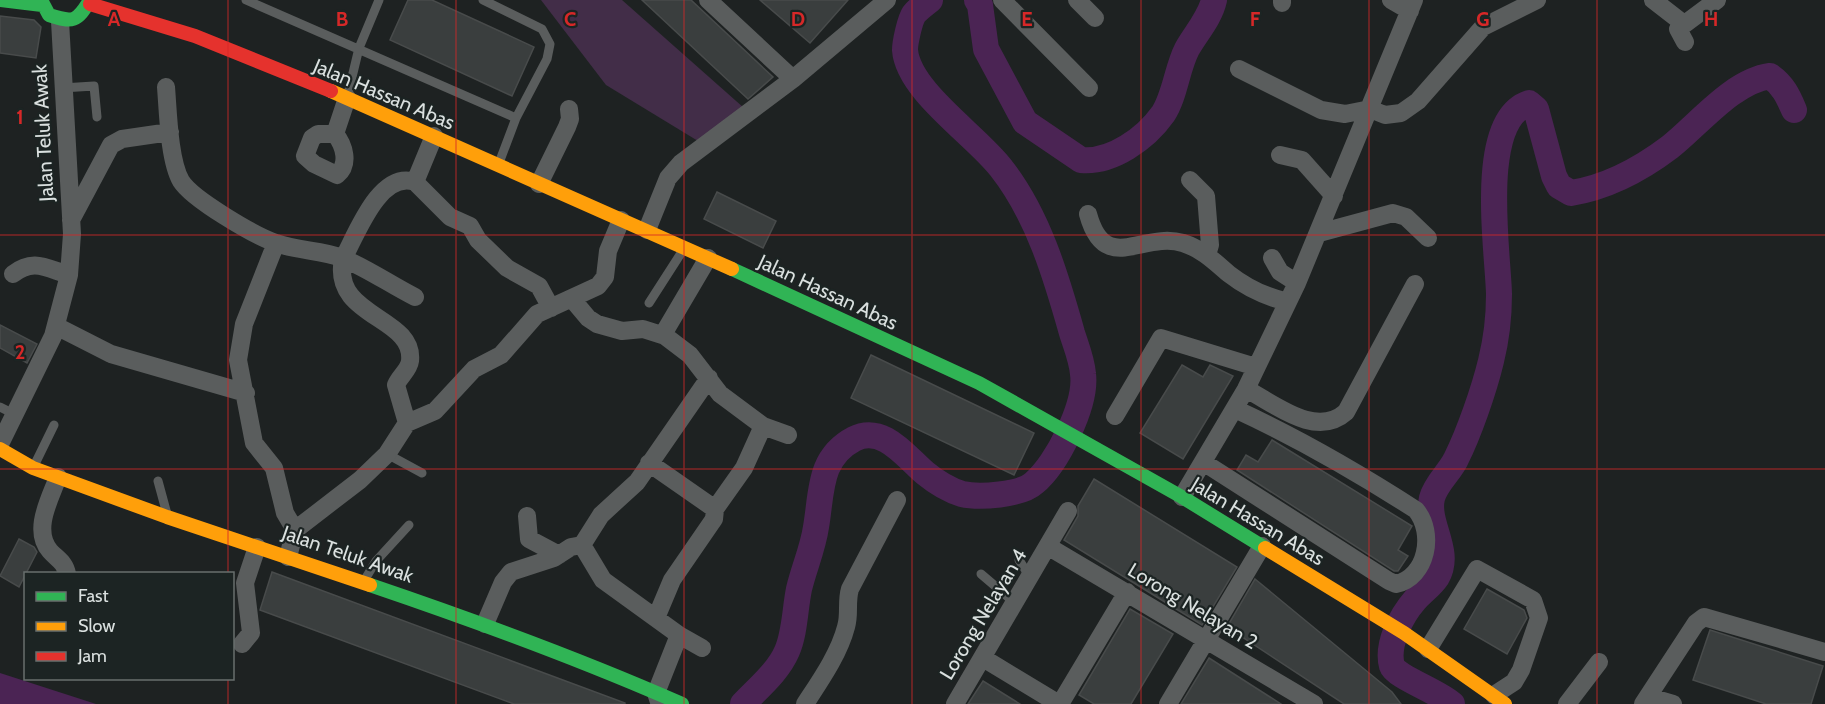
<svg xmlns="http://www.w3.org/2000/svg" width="1825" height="704" font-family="Cabin,sans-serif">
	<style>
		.green { fill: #422d48 }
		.water { fill: #4b2454 }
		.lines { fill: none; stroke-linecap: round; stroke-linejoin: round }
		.river { stroke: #4b2454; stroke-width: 26 }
		.building { fill: #3a3e3e; stroke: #484b4b; stroke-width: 1.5 }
		.lane { stroke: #5a5d5d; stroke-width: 9 }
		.street { stroke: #5a5d5d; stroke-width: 18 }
		.fast { stroke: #30b455; stroke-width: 14 }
		.slow { stroke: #ff9f0a; stroke-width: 14 }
		.jam { stroke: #e5322d; stroke-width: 14 }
		.grid { fill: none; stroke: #d62828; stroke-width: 1.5; stroke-opacity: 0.55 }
		.labels { text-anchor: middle; stroke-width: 4.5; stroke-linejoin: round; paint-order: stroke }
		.street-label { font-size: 20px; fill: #dae0df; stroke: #1c2423 }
		.grid-label { font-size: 20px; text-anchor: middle; font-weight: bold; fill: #d62828; stroke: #1c2423; stroke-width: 4.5; stroke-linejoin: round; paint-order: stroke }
	</style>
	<rect width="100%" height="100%" fill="#1e2222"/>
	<path class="green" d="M541,0H622L744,108L698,141L606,85Z"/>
	<path class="water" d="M0,673L96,704H0Z"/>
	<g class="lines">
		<path class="river" d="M977,0L980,5L986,49L1025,122L1081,160C1112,163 1146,138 1163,114C1175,96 1177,68 1187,49C1196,33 1210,18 1214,0
			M743,704C758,688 778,672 787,651C795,633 795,608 799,589C804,568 813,548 816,527C822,493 818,458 854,439C883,424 906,457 925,473C936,482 949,490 962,494C979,498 1021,495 1034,483C1057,464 1087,404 1083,374C1082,360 1076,346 1072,333C1056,276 1038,215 1001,168C977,136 908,91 905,50C905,42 910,20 914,14C918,9 925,4 930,0
			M1452,704C1441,693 1395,676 1392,666C1386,645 1401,616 1415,600C1422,592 1431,586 1437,577C1452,551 1426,524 1432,498C1436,483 1450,472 1456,459C1469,433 1484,390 1491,361C1496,341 1499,314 1499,294C1498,251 1477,120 1529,103L1536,109L1554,176L1559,186L1571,193C1608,187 1641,169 1670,147C1699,124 1733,81 1770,76C1783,85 1788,96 1794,110"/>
	</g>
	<path class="building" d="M408,0H432L534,47L512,96L390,40Z
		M642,0H691L773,77L748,99Z
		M760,0H848L810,43Z
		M0,16L34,20L41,27L36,58L0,53Z
		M717,192L776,221L763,248L704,219Z
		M0,325L37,344L27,363L0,348Z
		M871,355L1034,433L1014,475L851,398Z
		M1182,365L1203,377L1210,365L1233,376L1183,459L1140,433Z
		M1272,440L1412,526L1398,550L1408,556L1398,571H1394L1237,470L1246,455L1258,462Z
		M1094,479L1237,567L1202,625L1064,540L1078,516V506Z
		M19,539L34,547L37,552L19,587L0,576Z
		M272,572L625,703V704H514L260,610Z
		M1255,579L1392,692L1401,704H1344L1227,627Z
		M1487,589L1524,610L1527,618L1507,654L1464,629Z
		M1130,609L1173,634L1131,704H1094L1079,695Z
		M1710,630L1823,666L1811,704H1766L1693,680Z
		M1209,658L1281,704H1181Z
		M983,681L1020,704H968Z"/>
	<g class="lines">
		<path class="lane" d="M246,0L516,118
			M483,0L542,29L550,44L547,59L516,118L499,163
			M62,88L94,86L97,117
			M347,98L359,48L379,0
			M649,303L685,247
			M0,407L16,415
			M387,454L422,473
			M34,466L54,425
			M158,481L167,514
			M1019,560L1030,577
			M981,574L1015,603
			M364,581L376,561L409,525"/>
		<path class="street" d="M708,0L793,79
			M1002,0L1089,88
			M1077,0L1095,18
			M1282,0V3
			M1391,0L1410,11
			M1653,0L1684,24
			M1685,42L1678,29L1717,0
			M1239,69L1321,110L1345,114L1370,109L1385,115L1401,113L1418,101L1483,27L1537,0
			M166,87C168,111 169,160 181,181C192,199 255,236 276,243C297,251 321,250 342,258C367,268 391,285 415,297
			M318,134H335C344,145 350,164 337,175L314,164L305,156L312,138Z
			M335,134L347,98
			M1280,155L1302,160L1334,196
			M1190,180L1206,196L1210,245L1207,255
			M415,182L450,217L470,226L478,240L507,268L539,286L551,308
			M539,184L567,127L570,119L569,109
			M1088,214C1105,276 1142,231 1183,243C1202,249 1215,262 1229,274C1247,288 1266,297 1288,302
			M71,220L111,145L122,139L170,132
			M647,230L668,178L681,163L793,79L887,0
			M1319,233L1393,213L1406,217L1428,238
			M276,243L244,324L238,360L254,443L274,468L285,513L295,530
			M1272,258L1280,272L1297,283
			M13,274C33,258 46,268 69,275
			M572,299L588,318L597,324L622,331L643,329L665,336L690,355L720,394L763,426L788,435
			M56,326L111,354L246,393
			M665,336V331L708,258
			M1246,389C1275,404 1316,439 1346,412L1415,284
			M1115,416L1161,338L1256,367
			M407,423L396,385C399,377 409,370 410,361C415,316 331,318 343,259C357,233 380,170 415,182L434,136
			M0,444L53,336L69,275L72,234L60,21
			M1203,462L1389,581L1396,584C1427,577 1435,533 1416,510C1357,472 1298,438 1235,409
			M649,463L715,509
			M58,477C50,499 32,530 50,551C57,559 65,562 67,574
			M1182,497L1246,389L1297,283L1414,0
			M527,516L529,539L559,555
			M582,545L603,580L679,635L702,648
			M1049,547L1314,704
			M288,557L295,530L360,480L387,454L407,423L435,411L474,369L501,355L537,314L598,286L605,277L608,251L621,220
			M656,618L672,580L714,519L715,509L744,468L763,426
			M485,624L503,582L511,572L554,558L571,547L582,545L601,515L637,482L709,378
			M242,644L251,633L245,583L257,547
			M1428,649L1477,569L1533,600L1539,618L1521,670L1514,682L1494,695
			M983,658L1059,704
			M1649,697L1673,704
			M659,702L656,693L679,635
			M805,704C820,681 839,654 846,627C850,614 846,602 850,589L897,500
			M955,704L1068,511
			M1060,704L1127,592
			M1168,704L1262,546
			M1567,704L1599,662
			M1643,704L1696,623L1704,617L1825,652"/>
		<path class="fast" d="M0,0L42,5
			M41,0L49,15C73,23 77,22 90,0
			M732,269L979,383L1182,497L1265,548
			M370,585C476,621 580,659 682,704"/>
		<path class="slow" d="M331,91L732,269
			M0,449L33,468L167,517L370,585
			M1265,548L1404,633L1505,704"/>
		<path class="jam" d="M90,4L195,36L331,91"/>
	</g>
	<path class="grid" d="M228,0V574M456,0V704M684,0V704M912,0V704M1141,0V704M1369,0V704M1597,0V704M0,235H1825M0,469H1825M228,678V704"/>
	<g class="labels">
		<g class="street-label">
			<text transform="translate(384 94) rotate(23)" y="7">Jalan Hassan Abas</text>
			<text transform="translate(43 133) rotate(-93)" y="7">Jalan Teluk Awak</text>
			<text transform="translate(828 292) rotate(25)" y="7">Jalan Hassan Abas</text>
			<text transform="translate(1258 521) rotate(31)" y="7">Jalan Hassan Abas</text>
			<text transform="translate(348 554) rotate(19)" y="7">Jalan Teluk Awak</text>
			<text transform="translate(1193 606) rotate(31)" y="7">Lorong Nelayan 2</text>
			<text transform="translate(983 614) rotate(-59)" y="7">Lorong Nelayan 4</text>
		</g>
	</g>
	<g class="grid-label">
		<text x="114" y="26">A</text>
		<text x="342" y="26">B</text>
		<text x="570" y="26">C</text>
		<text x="798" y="26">D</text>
		<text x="1027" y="26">E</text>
		<text x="1255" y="26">F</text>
		<text x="1483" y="26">G</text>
		<text x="1711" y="26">H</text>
		<text x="20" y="124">1</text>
		<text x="20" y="359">2</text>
	</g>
	<rect x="24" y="572" width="210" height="108" fill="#1c2423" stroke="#686f6e" stroke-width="1.5"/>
	<rect x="36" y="592" width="30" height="9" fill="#30b455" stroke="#686f6e" stroke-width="1.5"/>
	<text x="78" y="602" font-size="18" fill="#dae0df">Fast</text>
	<rect x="36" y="622" width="30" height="9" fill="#ff9f0a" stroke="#686f6e" stroke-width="1.5"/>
	<text x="78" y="632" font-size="18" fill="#dae0df">Slow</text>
	<rect x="36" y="652" width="30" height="9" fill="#e5322d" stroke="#686f6e" stroke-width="1.5"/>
	<text x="78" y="662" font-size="18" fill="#dae0df">Jam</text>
</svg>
